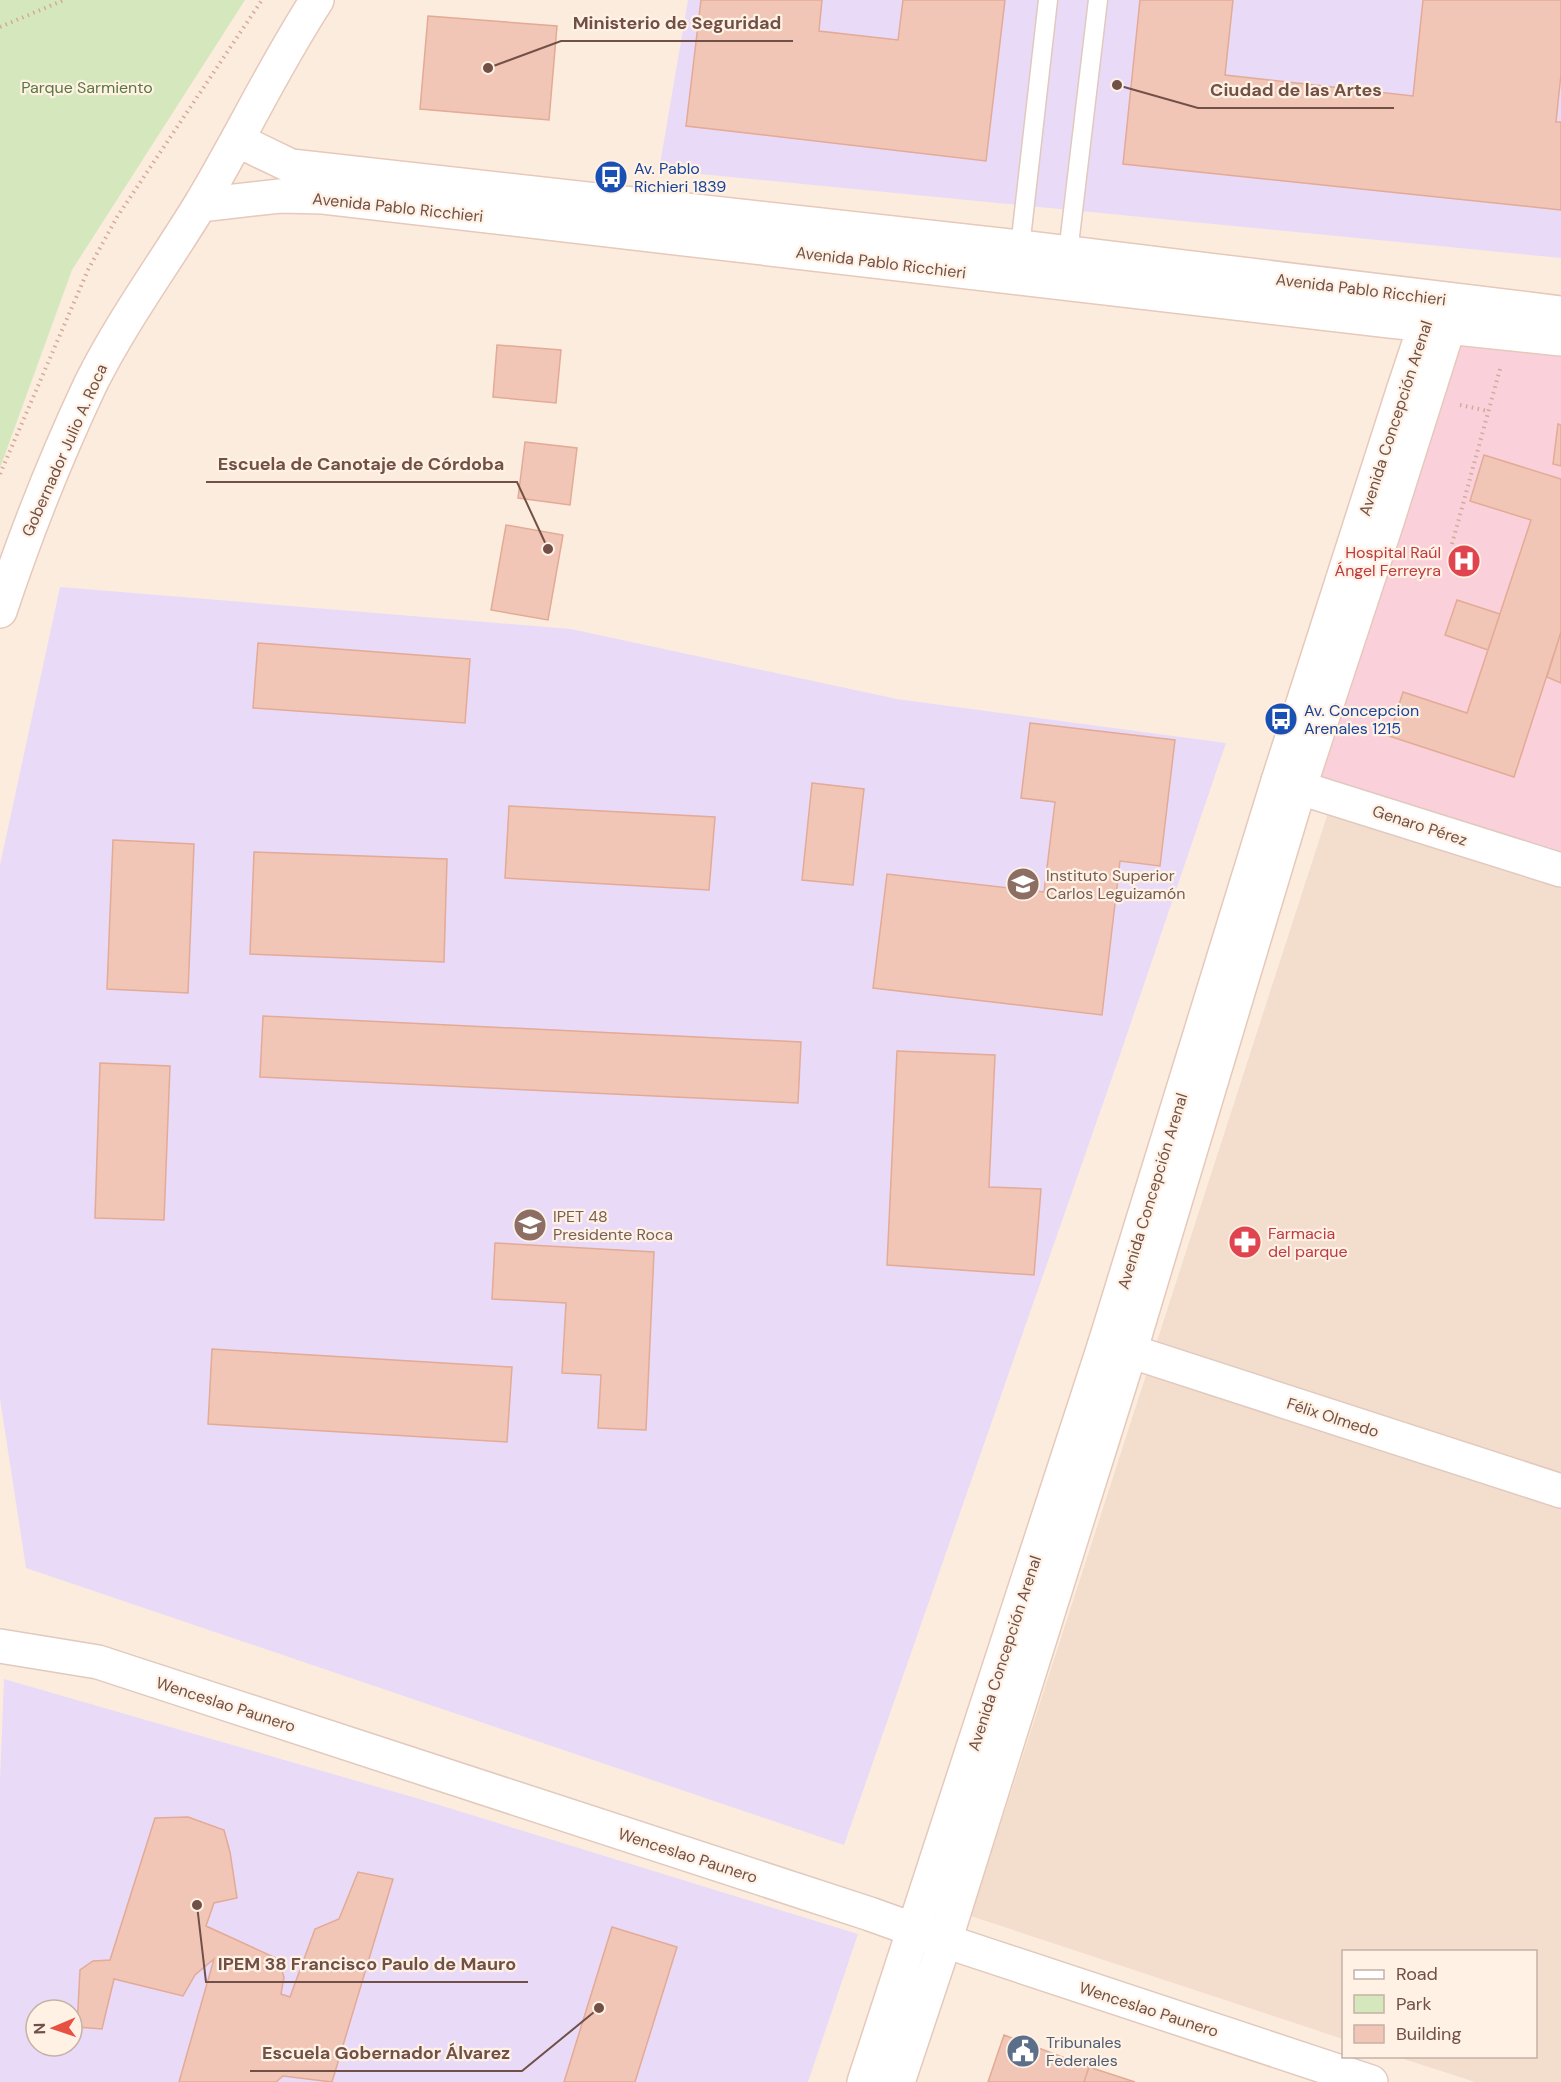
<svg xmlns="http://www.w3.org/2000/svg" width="1561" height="2082" font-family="'DM Sans',sans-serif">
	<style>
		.residential { fill: #f3ddcd }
		.education { fill: #e9dbf8; fill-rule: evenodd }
		.medical { fill: #fad1db }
		.green { fill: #d5e8bd }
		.building { fill: #f1c6b6; stroke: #e3aa96; stroke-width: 1.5 }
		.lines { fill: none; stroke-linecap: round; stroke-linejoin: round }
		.lane-casing { stroke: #e1c9be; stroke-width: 21 }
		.street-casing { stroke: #e1c9be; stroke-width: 36 }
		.secondary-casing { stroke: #e6c9bb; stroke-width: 36 }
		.path { stroke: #d5a99a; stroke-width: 4; stroke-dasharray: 1.5 4.5; stroke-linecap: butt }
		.lane { stroke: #fff; stroke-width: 18 }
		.street { stroke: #fff; stroke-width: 33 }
		.secondary { stroke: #fff; stroke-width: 33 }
		.labels { text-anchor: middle; stroke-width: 4.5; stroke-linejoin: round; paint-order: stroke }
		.park-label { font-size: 16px; fill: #57783f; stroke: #fff1e4 }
		.transit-label { font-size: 16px; fill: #164399; stroke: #fff1e4; text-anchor: start }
		.street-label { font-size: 16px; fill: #715047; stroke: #fff1e4 }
		.health-label { font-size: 16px; fill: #be3a42; stroke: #fff1e4; text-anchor: end }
		.education-label { font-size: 16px; fill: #785e54; stroke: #fff1e4; text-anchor: start }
		.service-label { font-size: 16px; fill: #4e5e75; stroke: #fff1e4; text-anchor: start }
		.leader { fill: none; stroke: #715047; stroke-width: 2 }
		.callout-dot { fill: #715047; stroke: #fff1e4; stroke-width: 2 }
		.callout-label { font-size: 18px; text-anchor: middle; font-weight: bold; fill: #715047; stroke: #fff1e4; stroke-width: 4.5; stroke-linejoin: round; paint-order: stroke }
	</style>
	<rect width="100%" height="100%" fill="#fcecde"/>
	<path class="residential" d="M1470,374L1561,386V2082H1475L1398,2057L1536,2056V1952H1344L1343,2039L971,1916Z"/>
	<path class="education" d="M688,0H1561V258L659,170Z
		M60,587L571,629L897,699L1226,743L1121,1052L844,1845L26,1568L0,1399V865Z
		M4,1679L423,1800L858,1934L808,2082H0V1780ZM36,2010H72V2046H36Z"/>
	<path class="medical" d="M1443,338L1561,351V856L1296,770Z"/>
	<path class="green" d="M0,0H245L72,270L0,468Z"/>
	<path class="building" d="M701,0H822L819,31L898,40L903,0H1005L986,161L686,126Z
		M1140,0H1233L1225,75L1413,96L1423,0H1561V74L1556,122H1561V210L1123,164Z
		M428,16L557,26L549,120L420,109Z
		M497,345L561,350L556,403L493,397Z
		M1558,424L1561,425V466L1553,464Z
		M525,442L577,448L570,505L518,498Z
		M1484,455L1561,479V632L1514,777L1389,736L1403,692L1467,713L1531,520L1470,501Z
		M506,525L563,535L548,620L491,610Z
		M1457,600L1500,614L1488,650L1445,635Z
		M1561,632V683L1547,677Z
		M258,643L470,659L465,723L253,708Z
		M1030,723L1175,740L1160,866L1120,861L1102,1015L873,988L887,874L1044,892L1055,802L1021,798Z
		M812,783L864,789L853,885L802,880Z
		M509,806L715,817L709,890L505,878Z
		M113,840L194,844L188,993L107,989Z
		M254,852L447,859L444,962L250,954Z
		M263,1016L801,1042L798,1103L260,1077Z
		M897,1051L995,1055L989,1187L1041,1189L1034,1275L887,1265Z
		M100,1063L170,1066L164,1220L95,1218Z
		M495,1243L654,1252L646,1430L598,1428L601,1375L562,1373L566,1303L492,1299Z
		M212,1349L512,1367L507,1442L208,1424Z
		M188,1817L224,1830L230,1852L237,1898L214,1903L206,1926L278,1959L284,1977L281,1994L290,1997L315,1929L339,1919L358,1872L393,1879L332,2082L283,2076L276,2082H179L214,1959L195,1975L183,1996L114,1979L102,2029L77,2027L80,1970L93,1961L110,1960L155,1818Z
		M612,1927L677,1947L635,2082H564Z
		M1004,2035L1089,2067L1135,2082H988Z
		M1089,2067L1135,2082H1084Z"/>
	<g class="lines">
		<defs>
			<path id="lane" d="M1020,247L1048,0
				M1068,253L1098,0"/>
			<path id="street" d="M1278,781L1561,870
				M1105,1343L1561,1491
				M0,1646L98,1662L870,1914L945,1941L1371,2082"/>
			<path id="secondary" d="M237,140L291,166L1020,247L1561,313
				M200,205L280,196L323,197L1390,321L1561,339
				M0,611C26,533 56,457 91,383C122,321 164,264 200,205C241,137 274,66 317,0
				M864,2082L1105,1343L1278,781L1402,394L1425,325L1437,299
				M898,2082L945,1941L1130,1352L1300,786L1387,522L1449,326L1460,301"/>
		</defs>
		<use href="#lane" class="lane-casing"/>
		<use href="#street" class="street-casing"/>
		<use href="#secondary" class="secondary-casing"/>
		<path class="path" d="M0,27L64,0
			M1460,405L1488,411
			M0,474L88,270L117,217L262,0
			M1452,544L1500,369"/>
		<use href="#lane" class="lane"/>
		<use href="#street" class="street"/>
		<use href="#secondary" class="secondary"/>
	</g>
	<defs>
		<symbol id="bus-disc" viewBox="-11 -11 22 22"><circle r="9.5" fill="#1a4fb4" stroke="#fff1e4"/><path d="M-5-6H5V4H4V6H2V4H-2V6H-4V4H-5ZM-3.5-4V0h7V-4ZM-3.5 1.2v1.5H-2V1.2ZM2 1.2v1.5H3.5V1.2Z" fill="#fff"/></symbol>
		<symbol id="hospital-disc" viewBox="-11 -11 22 22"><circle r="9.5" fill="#e0444e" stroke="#fff1e4"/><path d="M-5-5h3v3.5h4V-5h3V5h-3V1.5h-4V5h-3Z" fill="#fff"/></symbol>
		<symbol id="school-disc" viewBox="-11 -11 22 22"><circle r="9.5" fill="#8d6e63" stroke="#fff1e4"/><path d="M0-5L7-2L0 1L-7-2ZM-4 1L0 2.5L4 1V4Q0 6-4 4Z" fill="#fff"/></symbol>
		<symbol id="pharmacy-disc" viewBox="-11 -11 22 22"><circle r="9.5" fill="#e0444e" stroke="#fff1e4"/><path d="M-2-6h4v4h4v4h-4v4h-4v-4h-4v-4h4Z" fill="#fff"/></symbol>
		<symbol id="civic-disc" viewBox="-11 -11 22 22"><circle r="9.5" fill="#5c6f8a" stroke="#fff1e4"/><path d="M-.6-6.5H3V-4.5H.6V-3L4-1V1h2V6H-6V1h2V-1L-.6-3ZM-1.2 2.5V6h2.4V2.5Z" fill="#fff"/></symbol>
	</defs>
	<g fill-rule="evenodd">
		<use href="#bus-disc" x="592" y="158" width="38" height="38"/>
		<use href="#hospital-disc" x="1445" y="542" width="38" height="38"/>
		<use href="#bus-disc" x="1262" y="700" width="38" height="38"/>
		<use href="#school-disc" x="1004" y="865" width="38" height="38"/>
		<use href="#school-disc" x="511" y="1206" width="38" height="38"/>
		<use href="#pharmacy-disc" x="1226" y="1223" width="38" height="38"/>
		<use href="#civic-disc" x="1004" y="2032" width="38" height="38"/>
	</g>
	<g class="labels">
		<g class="park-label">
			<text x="87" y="93">Parque Sarmiento</text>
		</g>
		<g class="transit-label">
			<text x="634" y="174">Av. Pablo<tspan x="634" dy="18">Richieri 1839</tspan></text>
			<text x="1304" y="716">Av. Concepcion<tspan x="1304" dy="18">Arenales 1215</tspan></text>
		</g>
		<g class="street-label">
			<text transform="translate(398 207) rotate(6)" y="6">Avenida Pablo Ricchieri</text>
			<text transform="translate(881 262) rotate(7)" y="6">Avenida Pablo Ricchieri</text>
			<text transform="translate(1361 289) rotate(7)" y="6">Avenida Pablo Ricchieri</text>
			<text transform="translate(1395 418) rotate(-72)" y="6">Avenida Concepción Arenal</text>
			<text transform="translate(64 450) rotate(-66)" y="6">Gobernador Julio A. Roca</text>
			<text transform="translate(1420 825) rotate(18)" y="6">Genaro Pérez</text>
			<text transform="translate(1152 1191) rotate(-73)" y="6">Avenida Concepción Arenal</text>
			<text transform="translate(1333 1417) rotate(18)" y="6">Félix Olmedo</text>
			<text transform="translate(1004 1653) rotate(-72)" y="6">Avenida Concepción Arenal</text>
			<text transform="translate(226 1704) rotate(18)" y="6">Wenceslao Paunero</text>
			<text transform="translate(688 1855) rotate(18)" y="6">Wenceslao Paunero</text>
			<text transform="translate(1149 2009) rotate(18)" y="6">Wenceslao Paunero</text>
		</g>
		<g class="health-label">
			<text x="1441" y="558">Hospital Raúl<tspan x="1441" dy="18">Ángel Ferreyra</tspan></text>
			<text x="1268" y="1239" text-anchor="start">Farmacia<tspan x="1268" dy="18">del parque</tspan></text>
		</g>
		<g class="education-label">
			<text x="1046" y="881">Instituto Superior<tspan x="1046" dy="18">Carlos Leguizamón</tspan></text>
			<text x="553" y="1222">IPET 48<tspan x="553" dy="18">Presidente Roca</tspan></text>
		</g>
		<g class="service-label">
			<text x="1046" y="2048">Tribunales<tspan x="1046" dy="18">Federales</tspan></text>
		</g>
	</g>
	<path class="leader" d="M488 68L561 41H793M1117 85L1198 108H1394M548 549L517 482H206M197 1905L206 1982H528M599 2008L522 2071H250"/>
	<g class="callout-dot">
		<circle cx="488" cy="68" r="6"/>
		<circle cx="1117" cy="85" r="6"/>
		<circle cx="548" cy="549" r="6"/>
		<circle cx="197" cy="1905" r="6"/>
		<circle cx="599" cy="2008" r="6"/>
	</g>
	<g class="callout-label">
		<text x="677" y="29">Ministerio de Seguridad</text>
		<text x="1296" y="96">Ciudad de las Artes</text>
		<text x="361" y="470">Escuela de Canotaje de Córdoba</text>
		<text x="367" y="1970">IPEM 38 Francisco Paulo de Mauro</text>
		<text x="386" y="2059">Escuela Gobernador Álvarez</text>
	</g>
	<rect x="1342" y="1950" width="195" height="108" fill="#fff1e4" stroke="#c6b1a5" stroke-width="1.5"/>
	<rect x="1354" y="1970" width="30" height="9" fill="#ffffff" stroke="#c6b1a5" stroke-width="1.5"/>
	<text x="1396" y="1980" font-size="18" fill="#715047">Road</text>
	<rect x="1354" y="1995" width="30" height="18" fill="#d5e8bd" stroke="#c6b1a5" stroke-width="1.5"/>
	<text x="1396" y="2010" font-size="18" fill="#715047">Park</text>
	<rect x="1354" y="2025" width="30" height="18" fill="#f1c6b6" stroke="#c6b1a5" stroke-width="1.5"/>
	<text x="1396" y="2040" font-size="18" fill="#715047">Building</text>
	<g transform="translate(54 2028) rotate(268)"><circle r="28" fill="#fff1e4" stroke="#c6b1a5" stroke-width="1.5"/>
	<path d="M0-4.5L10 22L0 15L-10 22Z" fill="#e65142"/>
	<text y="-9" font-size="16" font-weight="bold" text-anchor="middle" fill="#715047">N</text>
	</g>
</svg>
